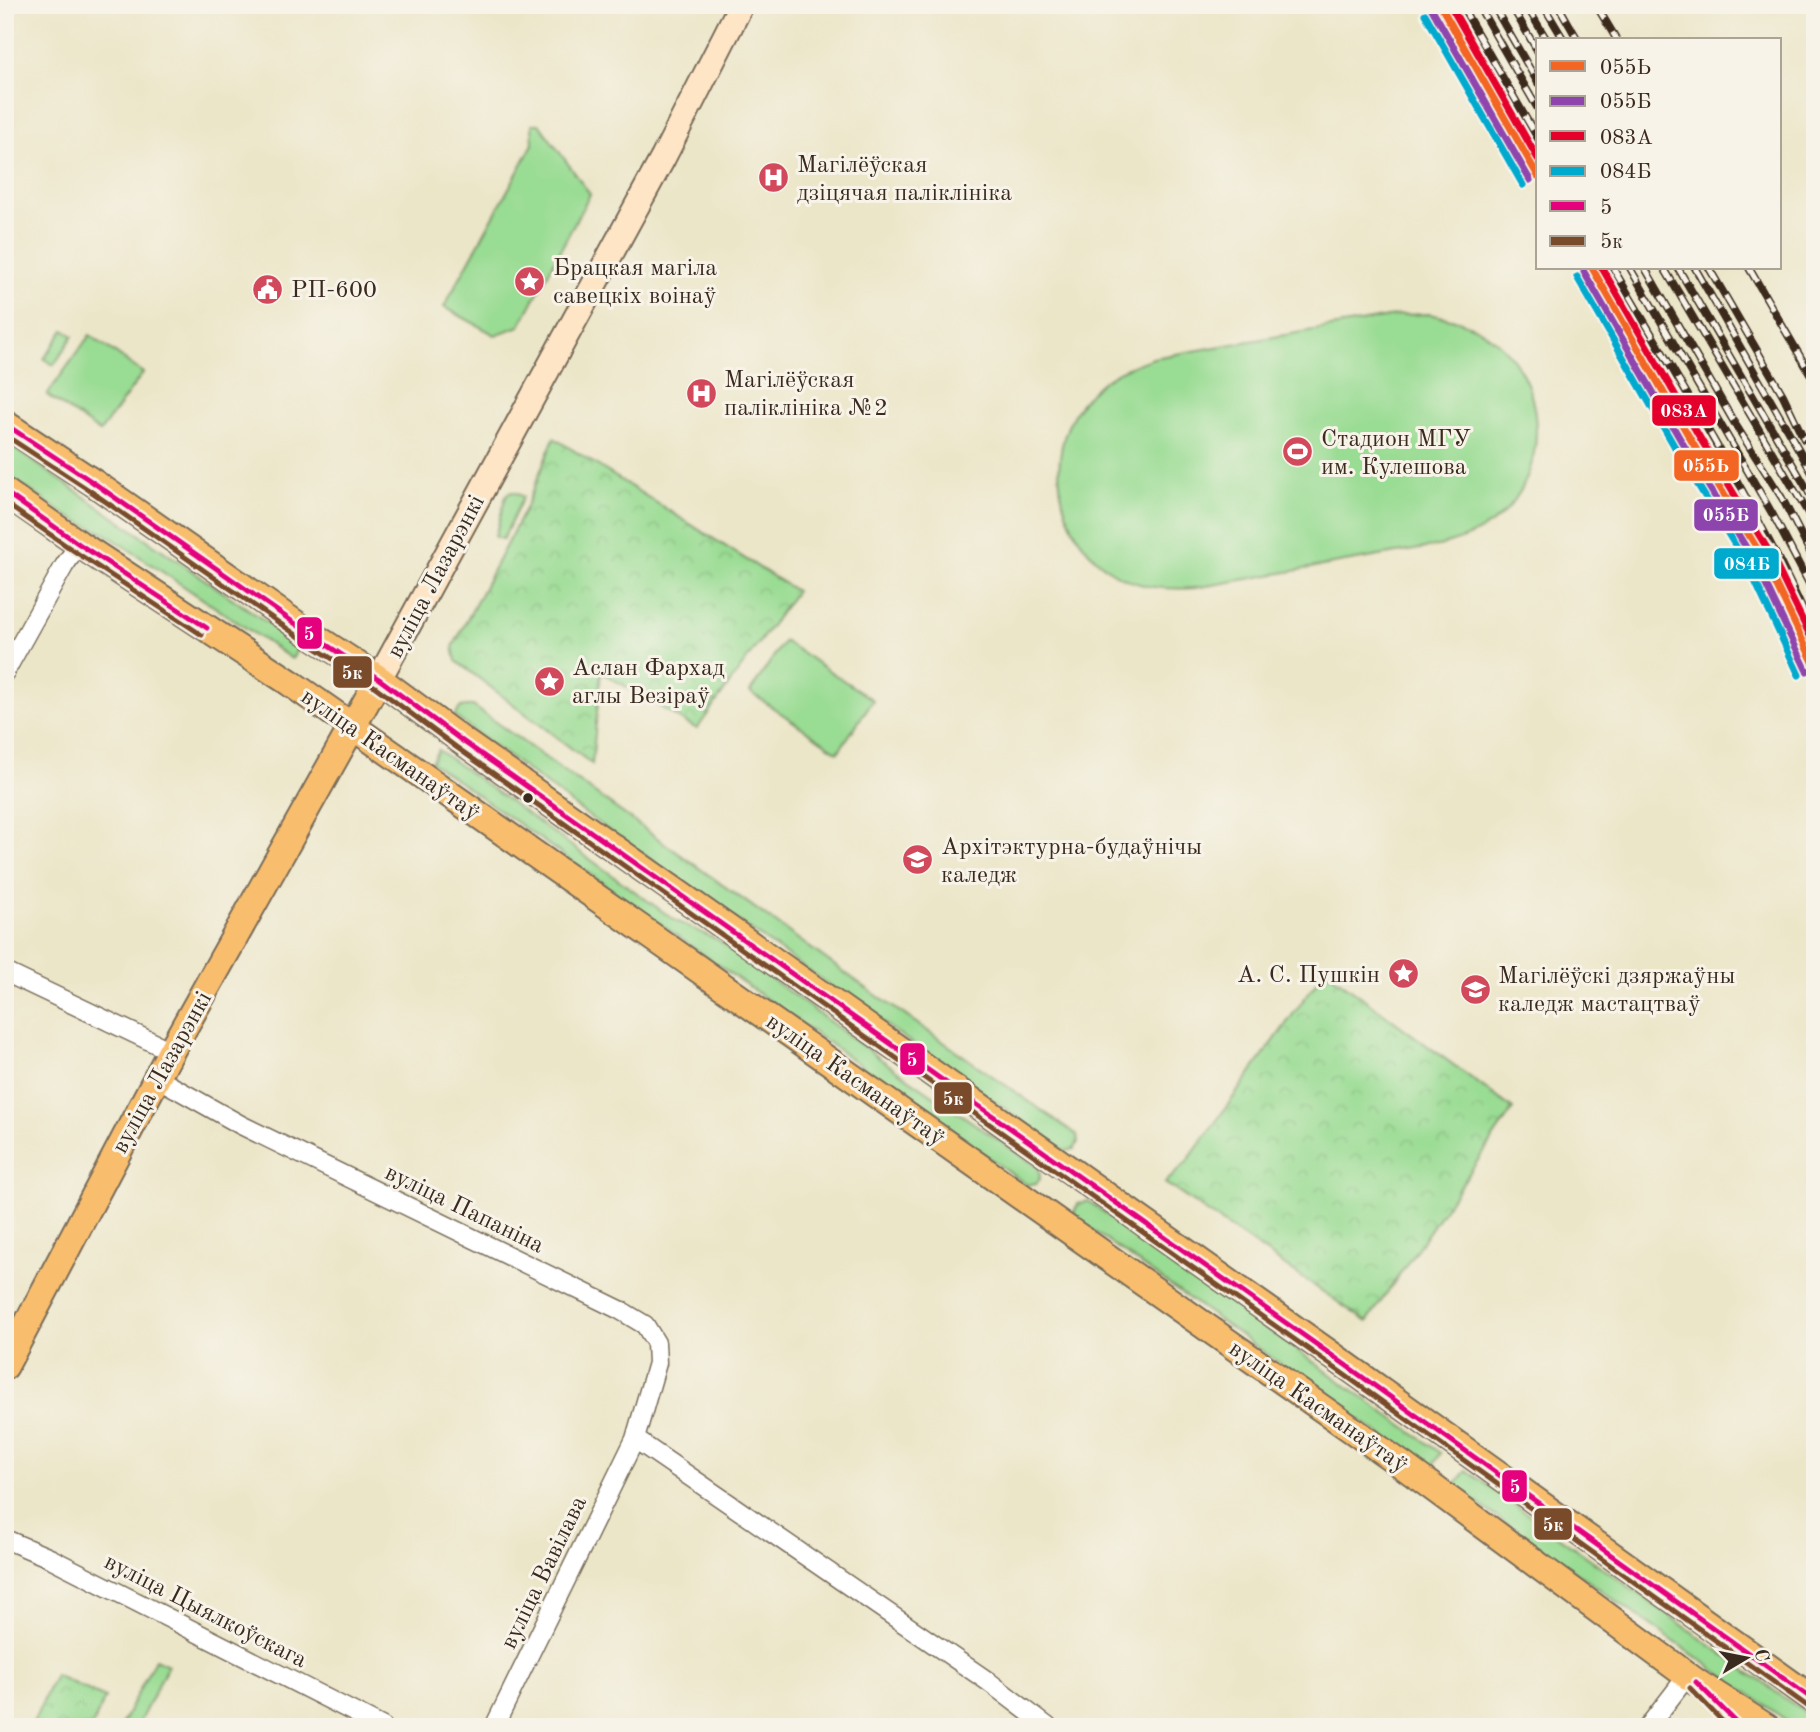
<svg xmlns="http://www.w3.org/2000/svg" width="1820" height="1732" font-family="'Old Standard TT',serif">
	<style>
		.grass { fill: #99dc93; stroke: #6a8358; stroke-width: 2 }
		.park { fill: url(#park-crowns); stroke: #6a8358; stroke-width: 2 }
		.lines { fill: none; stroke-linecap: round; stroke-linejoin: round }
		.minor-casing { stroke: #796c5a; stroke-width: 21 }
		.secondary-casing { stroke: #796c5a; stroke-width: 28 }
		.primary-casing { stroke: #796c5a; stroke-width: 30 }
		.minor { stroke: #fff; stroke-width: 18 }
		.secondary { stroke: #fde5c5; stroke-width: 24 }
		.primary { stroke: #f9be6d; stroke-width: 26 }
		.rail-casing { stroke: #3b2a1e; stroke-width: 8 }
		.rail { stroke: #f7f3e8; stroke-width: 5; stroke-dasharray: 16; stroke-linecap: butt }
		.bus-1-casing { stroke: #f7f3e8; stroke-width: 10 }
		.bus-2-casing { stroke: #f7f3e8; stroke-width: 10 }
		.bus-1 { stroke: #e5007d; stroke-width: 5 }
		.bus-2 { stroke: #7a4b2a; stroke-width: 5 }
		.rail-1-casing { stroke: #f7f3e8; stroke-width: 12 }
		.rail-2-casing { stroke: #f7f3e8; stroke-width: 12 }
		.rail-3-casing { stroke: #f7f3e8; stroke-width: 12 }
		.rail-4-casing { stroke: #f7f3e8; stroke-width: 12 }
		.rail-1 { stroke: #f26522; stroke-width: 7 }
		.rail-2 { stroke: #8e44ad; stroke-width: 7 }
		.rail-3 { stroke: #e4002b; stroke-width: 7 }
		.rail-4 { stroke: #00a9ce; stroke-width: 7 }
		.bus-dot { fill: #3b2a1e; stroke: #f7f3e8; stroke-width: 2.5 }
		.labels { text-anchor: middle; stroke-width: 6; stroke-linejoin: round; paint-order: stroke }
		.poi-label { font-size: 24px; fill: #3b2a1e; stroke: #f7f3e8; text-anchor: start }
		.street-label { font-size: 24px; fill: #3b2a1e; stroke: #f7f3e8 }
		.line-badge { stroke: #f7f3e8; stroke-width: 2.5 }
		.badge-label { font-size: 19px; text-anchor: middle; font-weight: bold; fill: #fff }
	</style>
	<defs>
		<pattern id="park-crowns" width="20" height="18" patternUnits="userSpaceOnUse" patternTransform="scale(1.75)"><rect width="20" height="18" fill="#99dc93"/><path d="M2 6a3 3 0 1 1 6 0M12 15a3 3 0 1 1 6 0" fill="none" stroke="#85bd7e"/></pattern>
	</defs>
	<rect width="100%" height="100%" fill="#f7f3e8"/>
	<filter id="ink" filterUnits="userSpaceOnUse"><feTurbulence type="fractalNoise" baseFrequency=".0143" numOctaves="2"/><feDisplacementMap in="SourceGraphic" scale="14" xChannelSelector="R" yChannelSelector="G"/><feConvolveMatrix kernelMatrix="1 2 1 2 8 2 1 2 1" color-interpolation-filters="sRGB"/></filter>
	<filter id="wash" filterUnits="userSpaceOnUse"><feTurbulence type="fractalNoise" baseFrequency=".00686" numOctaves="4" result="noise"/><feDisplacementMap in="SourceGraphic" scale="28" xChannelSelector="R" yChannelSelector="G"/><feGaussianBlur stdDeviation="1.57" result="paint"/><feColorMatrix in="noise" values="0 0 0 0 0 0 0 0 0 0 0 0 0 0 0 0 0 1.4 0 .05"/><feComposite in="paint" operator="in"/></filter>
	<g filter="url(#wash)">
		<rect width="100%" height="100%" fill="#ece6c9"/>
		<path class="grass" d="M532,124H539L590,194L520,326L495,335L444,307L533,144Z
			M1429,314C1449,318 1467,322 1485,333C1549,373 1553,473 1496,520C1480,533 1462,539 1443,545L1195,588C1164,590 1135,588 1108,569C1048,526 1041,431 1100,384C1116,371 1134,365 1153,358L1400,315Z
			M64,330L73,336L54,365L44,359Z
			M90,335L143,373L100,432L47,395Z
			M5,442L300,645L292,659L106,534L67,516L5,473Z
			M514,492L523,497L503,539L495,537L505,499L508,493Z
			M784,641L873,700L838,752L750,692Z
			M467,706H473L876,995L1077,1135L1078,1142L1074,1149L1065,1151L587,815L454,716L461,707Z
			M438,750L676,921L718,940L882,1060L1039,1168L1040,1179L1036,1183L1027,1185L871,1073L431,762Z
			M1088,1201L1441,1453L1430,1470L1078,1220L1074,1212L1078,1204Z
			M1466,1470L1815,1720V1727H1796L1454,1487Z
			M155,1659L168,1665L137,1727H123L121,1726Z"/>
		<path class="park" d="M554,438L796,591L697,729L601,672L592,764L456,661L453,647L526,507Z
			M1325,970L1513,1109L1367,1322L1165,1183L1186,1163Z
			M55,1675L105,1698L92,1727H31Z"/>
	</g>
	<g filter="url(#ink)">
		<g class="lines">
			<defs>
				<path id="minor" d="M5,672L64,566L79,544
					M5,972L171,1051
					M157,1078L241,1125L620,1310L645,1325L656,1343L657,1363L635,1439L494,1727
					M635,1439L989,1682L1048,1727
					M5,1539L52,1559L383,1727
					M1648,1727L1688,1675"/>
				<path id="secondary" d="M379,679L663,158L741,5"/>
				<path id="primary" d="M5,424L94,483L313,636L379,679L461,740L1347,1366L1815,1701
					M5,492L79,544L289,682L663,944L1405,1467L1696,1682L1766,1727
					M5,1366L171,1051L379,679"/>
			</defs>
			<use href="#minor" class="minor-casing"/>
			<use href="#secondary" class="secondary-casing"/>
			<use href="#primary" class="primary-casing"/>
			<use href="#minor" class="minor"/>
			<use href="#secondary" class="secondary"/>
			<use href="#primary" class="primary"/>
			<defs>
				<path id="rail" d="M1461,5L1538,139
					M1478,5L1538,109
					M1493,5L1538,83
					M1511,5L1538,52
					M1526,5L1547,40
					M1543,5L1564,40
					M1558,5L1578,40
					M1596,5L1617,40
					M1613,268C1683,389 1759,508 1815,637
					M1630,268L1773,515L1815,595
					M1645,268L1735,424L1782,498L1815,562
					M1664,268L1815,525
					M1678,268L1806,487L1815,505
					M1695,268L1815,478
					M1709,268L1783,395L1804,439
					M1749,268L1815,382"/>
			</defs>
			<use href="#rail" class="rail-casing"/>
			<use href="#rail" class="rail"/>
			<defs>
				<path id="bus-1" d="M5,424L94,483L313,636L379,679L461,740L1347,1366L1815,1701
					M5,492L79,544L207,628
					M1696,1682L1741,1727"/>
				<path id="bus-2" d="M5,435L89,490L308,643L374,686L456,747L1342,1373L1810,1708
					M5,503L74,551L202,635
					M1690,1688L1728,1727"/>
			</defs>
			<use href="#bus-1" class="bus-1-casing"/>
			<use href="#bus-2" class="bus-2-casing"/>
			<use href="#bus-1" class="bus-1"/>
			<use href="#bus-2" class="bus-2"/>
			<defs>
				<path id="rail-1" d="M1440,5L1538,176
					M1592,268L1695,447L1763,558L1815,666"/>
				<path id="rail-2" d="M1432,9L1530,180
					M1584,272L1687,451L1755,562L1807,671"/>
				<path id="rail-3" d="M1450,5L1538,159
					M1602,268L1703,443L1770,553L1815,646"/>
				<path id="rail-4" d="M1425,14L1523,185
					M1577,277L1680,456L1748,566L1799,675"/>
			</defs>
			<use href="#rail-1" class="rail-1-casing"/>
			<use href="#rail-2" class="rail-2-casing"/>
			<use href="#rail-3" class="rail-3-casing"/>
			<use href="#rail-4" class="rail-4-casing"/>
			<use href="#rail-1" class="rail-1"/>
			<use href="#rail-2" class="rail-2"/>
			<use href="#rail-3" class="rail-3"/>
			<use href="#rail-4" class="rail-4"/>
		</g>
	</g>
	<defs>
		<symbol id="hospital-disc" viewBox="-11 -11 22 22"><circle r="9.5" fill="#d1495b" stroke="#f7f3e8"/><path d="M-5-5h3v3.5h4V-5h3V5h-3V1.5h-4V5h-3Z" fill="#fff"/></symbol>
		<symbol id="sight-disc" viewBox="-11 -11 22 22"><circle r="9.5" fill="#d1495b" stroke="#f7f3e8"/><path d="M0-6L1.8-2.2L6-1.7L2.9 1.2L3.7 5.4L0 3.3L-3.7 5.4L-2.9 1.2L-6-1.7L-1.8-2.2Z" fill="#fff"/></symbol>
		<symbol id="civic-disc" viewBox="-11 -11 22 22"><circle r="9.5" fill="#d1495b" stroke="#f7f3e8"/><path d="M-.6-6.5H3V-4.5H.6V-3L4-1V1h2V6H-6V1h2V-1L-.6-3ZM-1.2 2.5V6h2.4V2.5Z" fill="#fff"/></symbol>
		<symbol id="stadium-disc" viewBox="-11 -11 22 22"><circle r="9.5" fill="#d1495b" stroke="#f7f3e8"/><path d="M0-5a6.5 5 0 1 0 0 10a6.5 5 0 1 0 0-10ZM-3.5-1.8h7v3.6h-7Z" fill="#fff"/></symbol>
		<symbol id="university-disc" viewBox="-11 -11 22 22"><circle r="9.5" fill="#d1495b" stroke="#f7f3e8"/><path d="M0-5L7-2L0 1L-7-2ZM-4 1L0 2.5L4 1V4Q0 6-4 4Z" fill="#fff"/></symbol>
	</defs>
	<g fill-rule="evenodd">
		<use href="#hospital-disc" x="756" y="160" width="35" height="35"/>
		<use href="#sight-disc" x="512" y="264" width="35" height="35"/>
		<use href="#civic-disc" x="250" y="272" width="35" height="35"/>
		<use href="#hospital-disc" x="684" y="376" width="35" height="35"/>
		<use href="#stadium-disc" x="1280" y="434" width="35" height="35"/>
		<use href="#sight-disc" x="532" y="664" width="35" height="35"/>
		<use href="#university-disc" x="900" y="842" width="35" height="35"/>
		<use href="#sight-disc" x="1386" y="956" width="35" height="35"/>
		<use href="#university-disc" x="1458" y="972" width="35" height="35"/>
	</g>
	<circle class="bus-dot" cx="528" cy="798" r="6"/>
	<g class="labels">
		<g class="poi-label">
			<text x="797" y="172">Магілёўская<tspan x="797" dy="28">дзіцячая паліклініка</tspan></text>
			<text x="553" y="275">Брацкая магіла<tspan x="553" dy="28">савецкіх воінаў</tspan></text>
			<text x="291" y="297">РП-600</text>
			<text x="724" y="387">Магілёўская<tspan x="724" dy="28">паліклініка №2</tspan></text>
			<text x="1321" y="446">Стадион МГУ<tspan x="1321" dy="28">им. Кулешова</tspan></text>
			<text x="572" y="675">Аслан Фархад<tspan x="572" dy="28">аглы Везіраў</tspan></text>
			<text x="941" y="854">Архітэктурна-будаўнічы<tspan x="941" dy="28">каледж</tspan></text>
			<text x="1380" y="982" text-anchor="end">А. С. Пушкін</text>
			<text x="1498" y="983">Магілёўскі дзяржаўны<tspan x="1498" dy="28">каледж мастацтваў</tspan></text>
		</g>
		<g class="street-label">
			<text transform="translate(435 576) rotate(-62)" y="8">вуліца Лазарэнкі</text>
			<text transform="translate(391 754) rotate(35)" y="8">вуліца Касманаўтаў</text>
			<text transform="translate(161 1072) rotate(-61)" y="8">вуліца Лазарэнкі</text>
			<text transform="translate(856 1079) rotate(35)" y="8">вуліца Касманаўтаў</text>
			<text transform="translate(465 1208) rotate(26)" y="8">вуліца Папаніна</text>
			<text transform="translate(1319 1406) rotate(35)" y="8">вуліца Касманаўтаў</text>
			<text transform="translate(543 1572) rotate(-64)" y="8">вуліца Вавілава</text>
			<text transform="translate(206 1610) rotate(27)" y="8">вуліца Цыялкоўскага</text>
		</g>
	</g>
	<g class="line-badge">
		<rect x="1651" y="394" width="66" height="33" rx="7" fill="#e4002b"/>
		<rect x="1673" y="449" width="67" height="33" rx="7" fill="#f26522"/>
		<rect x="1693" y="498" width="66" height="34" rx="7" fill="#8e44ad"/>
		<rect x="1713" y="547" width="67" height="33" rx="7" fill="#00a9ce"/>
		<rect x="296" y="616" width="27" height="34" rx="7" fill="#e5007d"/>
		<rect x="332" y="655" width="41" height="34" rx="7" fill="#7a4b2a"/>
		<rect x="899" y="1042" width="27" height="34" rx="7" fill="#e5007d"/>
		<rect x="933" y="1081" width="40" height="34" rx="7" fill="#7a4b2a"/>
		<rect x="1501" y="1469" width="27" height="34" rx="7" fill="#e5007d"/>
		<rect x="1533" y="1507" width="40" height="34" rx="7" fill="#7a4b2a"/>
	</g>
	<g class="badge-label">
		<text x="1684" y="417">083А</text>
		<text x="1706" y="472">055Ь</text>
		<text x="1726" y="521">055Б</text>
		<text x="1747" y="570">084Б</text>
		<text x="309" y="640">5</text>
		<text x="352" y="679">5к</text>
		<text x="912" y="1066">5</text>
		<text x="953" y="1105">5к</text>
		<text x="1515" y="1493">5</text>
		<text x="1553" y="1531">5к</text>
	</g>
	<rect width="1820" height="1732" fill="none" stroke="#f7f3e8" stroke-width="28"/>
	<rect x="1536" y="38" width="245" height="231" fill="#f7f3e8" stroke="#aca397" stroke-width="2"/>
	<rect x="1550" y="61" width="35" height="10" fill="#f26522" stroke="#aca397" stroke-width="2"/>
	<text x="1600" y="74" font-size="21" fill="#3b2a1e">055Ь</text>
	<rect x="1550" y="96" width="35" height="10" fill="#8e44ad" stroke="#aca397" stroke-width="2"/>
	<text x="1600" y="108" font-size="21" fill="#3b2a1e">055Б</text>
	<rect x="1550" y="131" width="35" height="10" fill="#e4002b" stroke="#aca397" stroke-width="2"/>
	<text x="1600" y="144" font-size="21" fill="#3b2a1e">083А</text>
	<rect x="1550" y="166" width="35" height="10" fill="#00a9ce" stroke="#aca397" stroke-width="2"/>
	<text x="1600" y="178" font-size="21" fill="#3b2a1e">084Б</text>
	<rect x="1550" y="201" width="35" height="10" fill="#e5007d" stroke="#aca397" stroke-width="2"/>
	<text x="1600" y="214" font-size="21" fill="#3b2a1e">5</text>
	<rect x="1550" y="236" width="35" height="10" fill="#7a4b2a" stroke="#aca397" stroke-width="2"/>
	<text x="1600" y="248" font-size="21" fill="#3b2a1e">5к</text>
	<g transform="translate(1746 1658) rotate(80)" stroke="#f7f3e8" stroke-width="5" paint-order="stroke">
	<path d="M0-5L12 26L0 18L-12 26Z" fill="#3b2a1e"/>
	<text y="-10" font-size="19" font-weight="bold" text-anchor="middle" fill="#3b2a1e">С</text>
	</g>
</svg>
